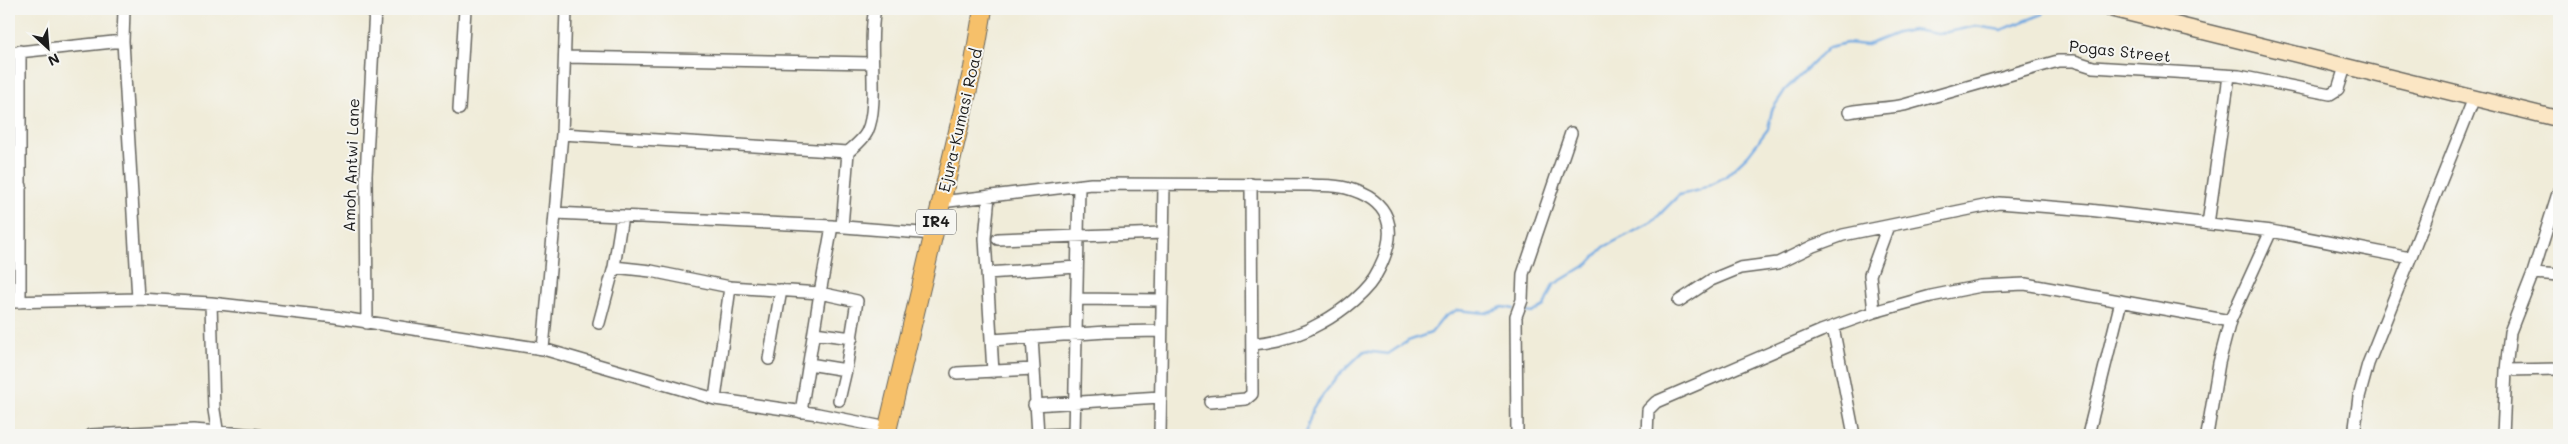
<svg xmlns="http://www.w3.org/2000/svg" width="2568" height="444" font-family="Mali,sans-serif">
	<style>
		.lines { fill: none; stroke-linecap: round; stroke-linejoin: round }
		.stream { stroke: #72a9e1; stroke-width: 2.5 }
		.street-casing { stroke: #66655e; stroke-width: 14 }
		.secondary-casing { stroke: #66655e; stroke-width: 18 }
		.primary-casing { stroke: #66655e; stroke-width: 20 }
		.street { stroke: #fff; stroke-width: 11 }
		.secondary { stroke: #fbe6c4; stroke-width: 15 }
		.primary { stroke: #f6c06b; stroke-width: 18 }
		.labels { text-anchor: middle; stroke-width: 4; stroke-linejoin: round; paint-order: stroke }
		.shield { fill: #f6f6f2; stroke: #5d5d5c; stroke-width: 1 }
		.shield-label { font-size: 15px; font-weight: bold; fill: #1c1c1c }
		.street-label { font-size: 16px; fill: #1c1c1c; stroke: #f6f6f2 }
	</style>
	<rect width="100%" height="100%" fill="#f6f6f2"/>
	<filter id="ink" filterUnits="userSpaceOnUse"><feTurbulence type="fractalNoise" baseFrequency=".02" numOctaves="2"/><feDisplacementMap in="SourceGraphic" scale="10" xChannelSelector="R" yChannelSelector="G"/><feConvolveMatrix kernelMatrix="1 2 1 2 8 2 1 2 1" color-interpolation-filters="sRGB"/></filter>
	<filter id="wash" filterUnits="userSpaceOnUse"><feTurbulence type="fractalNoise" baseFrequency=".0096" numOctaves="4" result="noise"/><feDisplacementMap in="SourceGraphic" scale="20" xChannelSelector="R" yChannelSelector="G"/><feGaussianBlur stdDeviation="1.12" result="paint"/><feColorMatrix in="noise" values="0 0 0 0 0 0 0 0 0 0 0 0 0 0 0 0 0 1.4 0 .05"/><feComposite in="paint" operator="in"/></filter>
	<g filter="url(#wash)">
		<rect width="100%" height="100%" fill="#f0ecd9"/>
		<g class="lines">
			<path class="stream" d="M1522,311L1532,313L1544,306L1553,285L1588,264L1604,247L1652,222L1679,195L1699,190L1725,177L1748,155L1768,129L1772,110L1785,90L1829,47L1847,43L1867,45L1897,33L1913,30L1938,34L1976,26L2001,30L2043,14L2045,9
				M1305,435L1313,408L1337,377L1364,351L1388,354L1408,341L1431,333L1444,317L1457,310L1485,313L1503,307L1514,309"/>
		</g>
	</g>
	<g filter="url(#ink)">
		<g class="lines">
			<defs>
				<path id="street" d="M124,9L123,41L138,299
					M9,53L123,41
					M566,57L871,63
					M459,109L465,9
					M1849,112C1868,108 1886,109 1904,105L2058,61H2074L2093,67L2239,76L2330,94L2338,89L2345,67
					M562,134L848,152
					M9,187L21,186
					M989,196L985,238L993,372
					M941,202L1091,184L1311,185C1322,186 1335,185 1346,188C1391,200 1399,229 1379,269C1369,291 1341,312 1321,323C1301,335 1276,342 1252,344
					M555,213L832,226L934,234
					M2208,224L2229,76
					M842,227L848,152C855,146 863,140 867,132C880,105 867,43 875,9
					M998,239L1163,233
					M614,267L651,271L730,287
					M987,273L1077,267
					M2533,273L2559,275
					M1077,299L1162,300
					M1679,301L1711,280L1740,268L1778,263L1813,246L1843,235L1999,203L2089,210L2271,231L2410,258
					M9,302L138,299L211,303L335,317L543,349L715,399L818,414L888,428
					M20,302V51
					M211,303L214,410L218,435
					M1874,312L1870,275L1888,226
					M367,323L366,175L375,9
					M599,323L614,267L622,216
					M1833,327L1854,435
					M814,333L852,338
					M1032,337L1038,435
					M992,340L1106,332L1161,331
					M543,349L562,134L566,9
					M769,359L781,290
					M809,364L846,370L839,400
					M2506,370L2559,369
					M957,373L1033,369
					M715,399L730,287L820,293L832,226
					M1210,402L1246,399L1252,394L1251,184
					M1034,405L1160,397
					M801,412L820,293L857,301L846,370
					M91,435L193,430L258,435
					M1043,435L1074,434
					M1074,435L1079,186
					M1160,435L1164,185
					M1517,435L1516,316L1522,300L1523,274L1571,133
					M1647,435L1648,410L1656,402L1821,331L1874,312L1931,296L1981,286L2025,284L2230,321
					M2088,435L2121,301
					M2207,435L2219,363L2230,321L2271,231
					M2354,435L2359,397L2368,364L2474,98
					M2503,435L2506,370L2510,332L2533,273L2559,190"/>
				<path id="secondary" d="M2112,9L2559,119"/>
				<path id="primary" d="M886,435L973,68L983,9"/>
			</defs>
			<use href="#street" class="street-casing"/>
			<use href="#secondary" class="secondary-casing"/>
			<use href="#primary" class="primary-casing"/>
			<use href="#street" class="street"/>
			<use href="#secondary" class="secondary"/>
			<use href="#primary" class="primary"/>
		</g>
	</g>
	<g class="labels">
		<rect class="shield" x="916" y="209.5" width="40" height="25" rx="4"/>
		<g class="shield-label">
			<text x="936" y="227">IR4</text>
		</g>
		<g class="street-label">
			<text transform="translate(2120 51) rotate(6)" y="6">Pogas Street</text>
			<text transform="translate(960 120) rotate(-77)" y="6">Ejura-Kumasi Road</text>
			<text transform="translate(351 165) rotate(-88)" y="6">Amoh Antwi Lane</text>
		</g>
	</g>
	<rect width="2568" height="444" fill="none" stroke="#f6f6f2" stroke-width="30"/>
	<g transform="translate(48 48) rotate(154)" stroke="#f6f6f2" stroke-width="4" paint-order="stroke">
	<path d="M0-4L9 19L0 12L-9 19Z" fill="#1c1c1c"/>
	<text y="-8" font-size="14" font-weight="bold" text-anchor="middle" fill="#1c1c1c">N</text>
	</g>
</svg>
